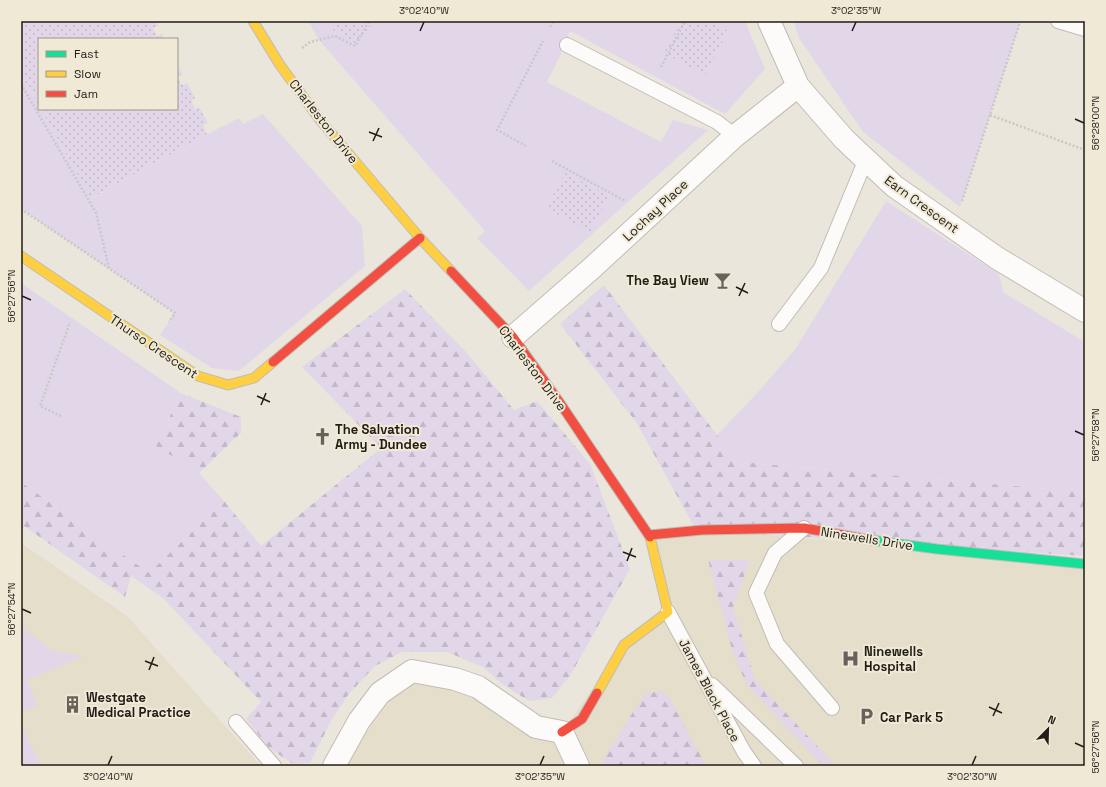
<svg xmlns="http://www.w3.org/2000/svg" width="1106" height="787" font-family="'Space Grotesk',sans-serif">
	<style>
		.built { fill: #e4decb }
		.grass { fill: #e2d7e9 }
		.forest { fill: url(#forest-firs) }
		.garden { fill: url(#garden-dots) }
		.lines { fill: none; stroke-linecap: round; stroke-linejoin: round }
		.lane-casing { stroke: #c0bdb6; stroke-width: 16 }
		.street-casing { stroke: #c0bdb6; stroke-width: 24 }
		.fast-casing { stroke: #c0bdb6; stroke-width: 11 }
		.slow-casing { stroke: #c0bdb6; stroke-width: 11 }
		.jam-casing { stroke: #c0bdb6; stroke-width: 11 }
		.path { stroke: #c9c8c6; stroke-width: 2.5; stroke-dasharray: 2 2; stroke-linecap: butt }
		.lane { stroke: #fcfbfa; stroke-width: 14 }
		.street { stroke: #fcfbfa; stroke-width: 22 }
		.fast { stroke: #16e098; stroke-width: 9 }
		.slow { stroke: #ffcf43; stroke-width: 9 }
		.jam { stroke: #f24e42; stroke-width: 9 }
		.ticks { fill: none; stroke: #201d17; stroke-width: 1.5 }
		.labels { text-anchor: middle; stroke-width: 4; stroke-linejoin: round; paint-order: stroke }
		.street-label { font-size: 13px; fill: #201d17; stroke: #f0e9d6 }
		.poi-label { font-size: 13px; font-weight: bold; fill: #201d17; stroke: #f0e9d6; text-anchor: start }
		.neatline { fill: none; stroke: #201d17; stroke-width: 1.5 }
		.ticks-label { font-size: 10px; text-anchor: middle; fill: #201d17 }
	</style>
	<defs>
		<pattern id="forest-firs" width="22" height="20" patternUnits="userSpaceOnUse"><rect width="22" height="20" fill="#e2d7e9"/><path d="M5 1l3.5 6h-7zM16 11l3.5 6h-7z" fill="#c2b8c7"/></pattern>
		<pattern id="garden-dots" width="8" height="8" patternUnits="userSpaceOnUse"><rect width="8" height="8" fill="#e2d7e9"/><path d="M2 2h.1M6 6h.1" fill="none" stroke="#c2b8c7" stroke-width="1.8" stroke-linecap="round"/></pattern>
	</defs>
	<rect width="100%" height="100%" fill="#eae6dc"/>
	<path class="built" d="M702,530L1085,561V766H346L365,734L412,671L562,732L624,645L668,612L649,535Z
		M21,543L127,616L261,766H21Z"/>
	<path class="grass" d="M308,21H745L765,69L725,114L570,31L559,58L547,82L661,142L673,120L708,130L529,291L477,238L485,231L319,40Z
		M793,21H1015L1020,22L960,207L863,132L799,38Z
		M21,74L39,106V109H41L92,198L207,134L239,118L243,124L263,114L362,226L365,266L239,371L212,368L160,335L175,313L21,209Z
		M886,201L999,274L1003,292L1085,342V492L740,462L717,435L759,391L796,348Z
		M21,283L181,393L156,446L199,473L224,501L149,573L21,482Z
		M21,627L53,651L84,656L27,680L37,705L21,713Z
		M21,724L41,766H21Z"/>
	<path class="forest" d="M604,285L717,435L740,462L1085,492V556L696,530L636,422L560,324Z
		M405,289L467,353L514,410L537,401L590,464L630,569L571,674L552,698L529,701L502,684L483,667L447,652H402L375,666L348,695L331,721L310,763L293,764L269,748L246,719L261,702L163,598L131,576L125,597L24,526L21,530V482L149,573L224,501L261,546L381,448L302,367Z
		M181,393L241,417V433L199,473L156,446Z
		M708,560H750L733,607L755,680L836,766H823L747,685L733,653Z
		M662,691L669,697L706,766H604L603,760L643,696L649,693Z"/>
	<path class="garden" d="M21,21H155L158,26L153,28L157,36L162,34L164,39H39V106L21,74Z
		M332,21H373L359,45L333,30L337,24Z
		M681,21H711L728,31L705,75L664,53Z
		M177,64L183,75L178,77L182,85L187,83L195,98L191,101L195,109L199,107L208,123L203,125L207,134L91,198L41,109H177Z
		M565,173L609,196L590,232L546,208Z"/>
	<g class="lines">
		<defs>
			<path id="lane" d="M1058,21L1085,29
				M567,45L717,122L735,136
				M779,324L821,268L866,159
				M804,528L775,553L756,593L777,644L832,708
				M668,612L744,752L754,766
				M712,685L796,766
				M236,722L274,766"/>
			<path id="street" d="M769,21L798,86L844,139L894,186L997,258L1085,311
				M513,337L592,268L735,136L798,86
				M334,766L359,721L380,693L412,671L455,679L478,687L536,727L562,732L578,766"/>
			<path id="fast" d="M871,540L937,549L1085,564"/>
			<path id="slow" d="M253,21L280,65L320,120L420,238L451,271
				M21,256L198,376L228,385L254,378L273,362
				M597,693L624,645L668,612L650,537"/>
			<path id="jam" d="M451,271L513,337L560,403L650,537
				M273,362L420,238
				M649,535L702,530L804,528L871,540
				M562,732L582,719L597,693"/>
		</defs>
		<use href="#lane" class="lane-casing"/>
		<use href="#street" class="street-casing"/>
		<use href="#fast" class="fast-casing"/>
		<use href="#slow" class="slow-casing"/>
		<use href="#jam" class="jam-casing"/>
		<path class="path" d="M550,27L553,21
			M302,48L310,42L335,36L355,46L369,21
			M661,67L685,21
			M21,84L96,213L109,268
			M990,115L1085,150
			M526,146L497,130L543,41
			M552,161L625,201
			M962,201L1020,22
			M21,209L175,313L169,322
			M61,416L40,406L70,322"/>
		<use href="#lane" class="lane"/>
		<use href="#street" class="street"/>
		<use href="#fast" class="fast"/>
		<use href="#slow" class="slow"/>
		<use href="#jam" class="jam"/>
	</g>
	<path class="ticks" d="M420,31L424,22M852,31L856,22M1075,119L1084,123M369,132L382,137M373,141L379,128M736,287L748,293M22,296L31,300M739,296L745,283M257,396L270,402M261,405L266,393M1075,431L1084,435M623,552L636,557M627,561L632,548M22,609L31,613M145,661L158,666M149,670L154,657M989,707L1002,713M993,716L999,703M1075,743L1084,747M108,765L112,756M540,765L544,756M972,765L976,756"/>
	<defs>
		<symbol id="bar-bare" viewBox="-9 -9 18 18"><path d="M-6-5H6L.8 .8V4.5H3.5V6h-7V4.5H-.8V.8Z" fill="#67635c" stroke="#f0e9d6" stroke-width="2.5" paint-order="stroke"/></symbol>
		<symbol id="church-bare" viewBox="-9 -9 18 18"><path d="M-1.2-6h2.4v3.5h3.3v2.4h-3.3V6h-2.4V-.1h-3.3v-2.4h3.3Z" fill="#67635c" stroke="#f0e9d6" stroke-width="2.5" paint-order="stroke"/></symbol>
		<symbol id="hospital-bare" viewBox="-9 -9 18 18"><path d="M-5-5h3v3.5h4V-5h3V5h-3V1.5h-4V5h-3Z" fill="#67635c" stroke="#f0e9d6" stroke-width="2.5" paint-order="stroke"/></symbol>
		<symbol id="building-bare" viewBox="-9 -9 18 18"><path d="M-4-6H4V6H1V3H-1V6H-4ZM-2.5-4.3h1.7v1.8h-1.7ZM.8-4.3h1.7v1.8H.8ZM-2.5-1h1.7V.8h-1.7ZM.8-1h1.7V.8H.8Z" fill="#67635c" stroke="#f0e9d6" stroke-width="2.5" paint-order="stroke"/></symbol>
		<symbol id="parking-bare" viewBox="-9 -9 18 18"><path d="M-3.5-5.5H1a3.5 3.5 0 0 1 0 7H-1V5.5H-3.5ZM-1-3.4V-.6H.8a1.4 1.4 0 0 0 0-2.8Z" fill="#67635c" stroke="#f0e9d6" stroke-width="2.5" paint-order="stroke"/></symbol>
	</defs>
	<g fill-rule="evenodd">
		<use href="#bar-bare" x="710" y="268" width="25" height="25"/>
		<use href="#church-bare" x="310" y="424" width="25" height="25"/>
		<use href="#hospital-bare" x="838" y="646" width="25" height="25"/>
		<use href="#building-bare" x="60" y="692" width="25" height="25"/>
		<use href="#parking-bare" x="854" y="704" width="25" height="25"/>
	</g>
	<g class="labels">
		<g class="street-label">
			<text transform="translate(324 121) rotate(52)" y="5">Charleston Drive</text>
			<text transform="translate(922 204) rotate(36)" y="5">Earn Crescent</text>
			<text transform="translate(655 210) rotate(-43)" y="5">Lochay Place</text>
			<text transform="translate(154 346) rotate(34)" y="5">Thurso Crescent</text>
			<text transform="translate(533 368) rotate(53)" y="5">Charleston Drive</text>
			<text transform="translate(867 538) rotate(9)" y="5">Ninewells Drive</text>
			<text transform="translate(710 690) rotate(62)" y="5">James Black Place</text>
		</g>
		<g class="poi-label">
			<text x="709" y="285" text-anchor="end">The Bay View</text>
			<text x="335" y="434">The Salvation<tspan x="335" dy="15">Army - Dundee</tspan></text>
			<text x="864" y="656">Ninewells<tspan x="864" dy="15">Hospital</tspan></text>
			<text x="86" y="702">Westgate<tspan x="86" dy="15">Medical Practice</tspan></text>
			<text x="880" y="722">Car Park 5</text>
		</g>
	</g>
	<rect width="1106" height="787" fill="none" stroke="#f0e9d6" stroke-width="44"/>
	<rect x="38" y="38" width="140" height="72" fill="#f0e9d6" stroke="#9d978a"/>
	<rect x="46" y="51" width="20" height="6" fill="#16e098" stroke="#9d978a"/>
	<text x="74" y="58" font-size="12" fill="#201d17">Fast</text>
	<rect x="46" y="71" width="20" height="6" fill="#ffcf43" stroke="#9d978a"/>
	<text x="74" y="78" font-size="12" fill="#201d17">Slow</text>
	<rect x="46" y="91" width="20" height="6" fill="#f24e42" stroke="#9d978a"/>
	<text x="74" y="98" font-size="12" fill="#201d17">Jam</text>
	<g transform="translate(1048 729) rotate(23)" stroke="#f0e9d6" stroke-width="3" paint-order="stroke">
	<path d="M0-3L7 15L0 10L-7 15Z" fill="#201d17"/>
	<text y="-6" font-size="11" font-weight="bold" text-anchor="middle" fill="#201d17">N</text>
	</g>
	<rect x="22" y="22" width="1062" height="743" class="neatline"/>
	<g class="ticks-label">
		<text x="424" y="14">3°02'40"W</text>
		<text x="856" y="14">3°02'35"W</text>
		<text transform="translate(1095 123) rotate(-90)" y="4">56°28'00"N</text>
		<text transform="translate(11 296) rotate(-90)" y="4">56°27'56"N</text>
		<text transform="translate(1095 435) rotate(-90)" y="4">56°27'58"N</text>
		<text transform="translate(11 609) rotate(-90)" y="4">56°27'54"N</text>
		<text transform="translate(1095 747) rotate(-90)" y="4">56°27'56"N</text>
		<text x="108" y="780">3°02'40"W</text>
		<text x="540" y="780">3°02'35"W</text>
		<text x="972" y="780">3°02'30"W</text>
	</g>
</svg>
